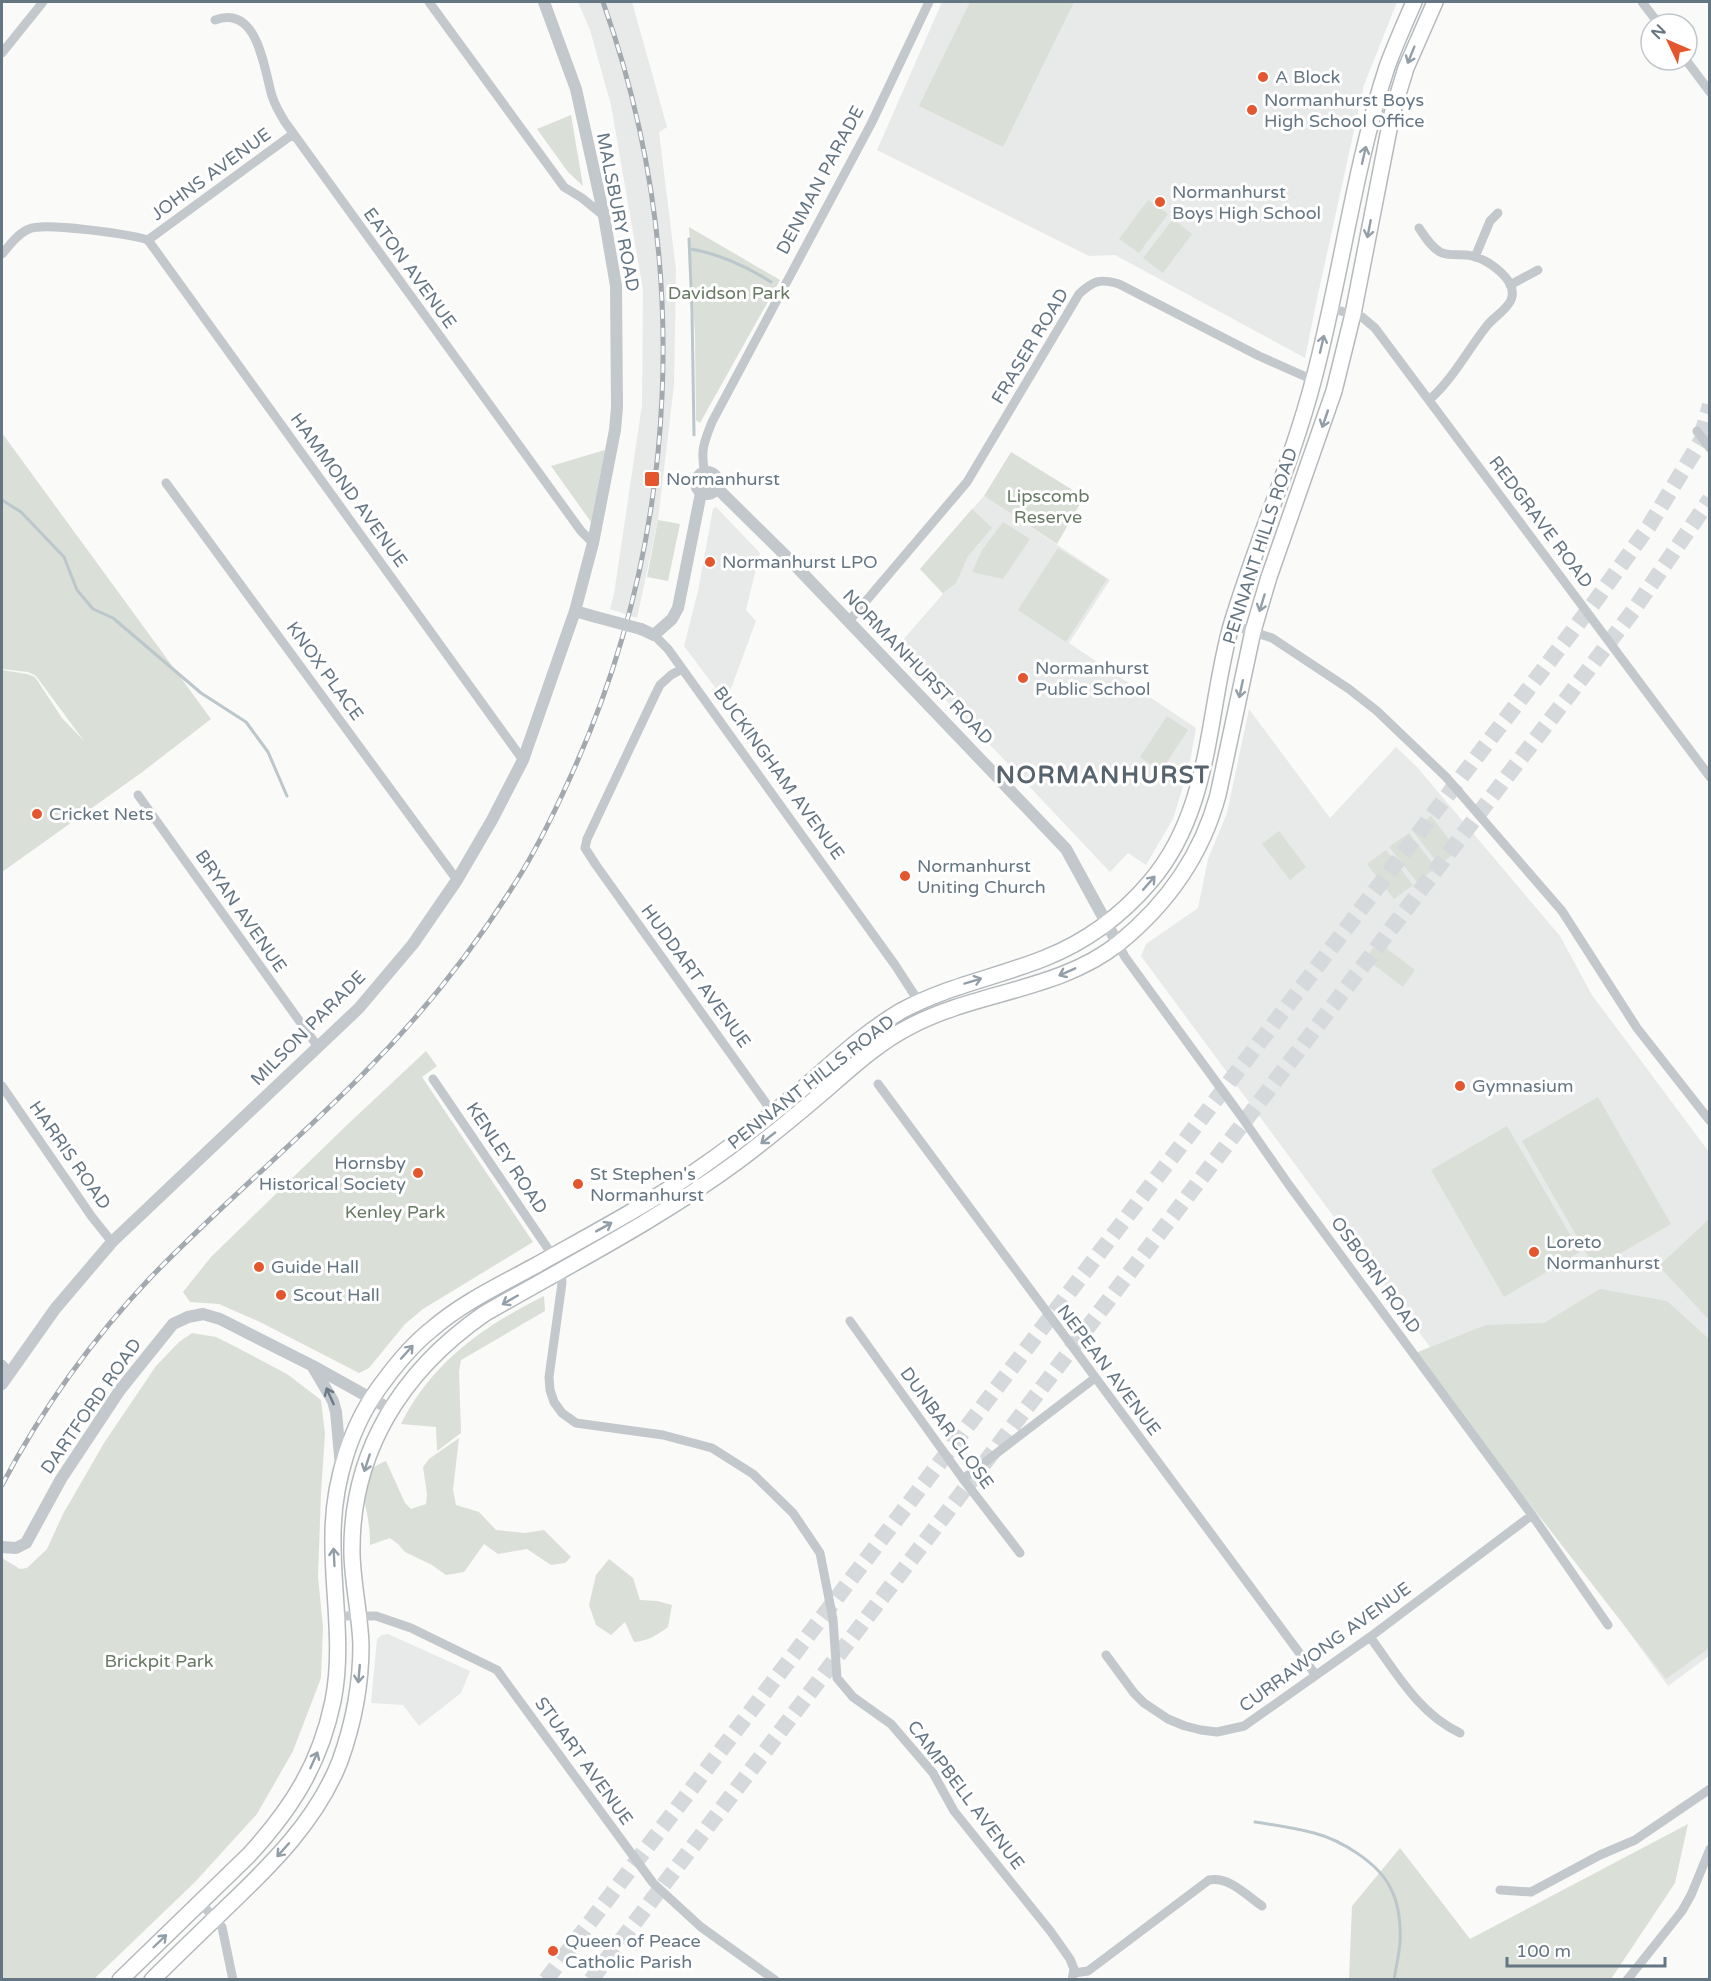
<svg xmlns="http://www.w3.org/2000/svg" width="1711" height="1981" font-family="'Varela Round',sans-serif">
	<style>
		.built { fill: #e8e9e9 }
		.green { fill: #dadfd7 }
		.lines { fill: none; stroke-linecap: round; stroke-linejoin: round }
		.stream { stroke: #bbc7cb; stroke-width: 3 }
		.motorway-tunnel { stroke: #d5d9db; stroke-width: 16; stroke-dasharray: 16 8; stroke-linecap: butt }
		.trunk-casing { stroke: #b4b9bd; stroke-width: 18 }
		.minor { stroke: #c3c8cc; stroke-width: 9 }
		.tertiary { stroke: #c3c8cc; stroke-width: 12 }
		.trunk { stroke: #fff; stroke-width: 15 }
		.rail-casing { stroke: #a2aab0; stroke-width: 5 }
		.rail { stroke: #fff; stroke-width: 3; stroke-dasharray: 9; stroke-linecap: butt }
		.tertiary-bridge { stroke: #c3c8cc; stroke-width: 12 }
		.oneway { stroke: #939fa8 }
		.oneway2 { stroke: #6a7a87 }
		.poi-dot { fill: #e4572e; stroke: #fff; stroke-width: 2 }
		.labels { text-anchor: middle; stroke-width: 6; stroke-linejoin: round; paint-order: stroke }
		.poi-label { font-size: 18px; fill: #657683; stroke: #fff; text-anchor: start }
		.street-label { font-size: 18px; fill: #657683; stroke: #fff }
		.park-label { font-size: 18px; fill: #687a64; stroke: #fff }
		.district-label { font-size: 24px; font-weight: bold; letter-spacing: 1.5px; fill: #57646e; stroke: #fff }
	</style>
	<rect width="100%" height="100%" fill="#fafaf8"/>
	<path class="built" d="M578,2H632L667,127L659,132L676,270L674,385L658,520L637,618L610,609L614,594L642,405L643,290L611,105L590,30Z
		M942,2H1397L1364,85L1317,299L1305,358L1115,255L1089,256L877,150Z
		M984,496L1110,580L1069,643L1196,728L1189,767L1173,819L1146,865L1128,853L1110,872L993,748L895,649L943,594L920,569Z
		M716,507L760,553L746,610L756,621L726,702L684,646L698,591L713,509Z
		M1249,709L1330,818L1396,747L1417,767L1560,936L1592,995L1709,1152V1656L1668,1686L1547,1519L1433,1351L1141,956L1146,944L1198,908L1208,859L1227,813Z
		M388,1634L470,1671L461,1693L419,1726L403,1705L371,1703L377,1639L382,1635Z"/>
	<path class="green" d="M970,2H1074L1003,147L919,106Z
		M571,115L583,186L568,172L537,129Z
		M1148,200L1168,214L1139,253L1119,239Z
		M1173,219L1192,234L1163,273L1143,258Z
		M689,227L780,280L700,423L696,420L695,335Z
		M2,433L211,719L141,773L2,872V670L27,674L35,677L62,718L84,741L36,676L28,672L2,669Z
		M605,450L591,522L551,466Z
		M1011,452L1084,497L1057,544L984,496Z
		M972,509L992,528L968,556L956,583L943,593L920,569Z
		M658,520L680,524L668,581L647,577Z
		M1003,522L1030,539L1003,579L972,572L982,550Z
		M1058,548L1107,579L1066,642L1018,610Z
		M1167,716L1188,730L1161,771L1140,757Z
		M1431,816L1458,851L1439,865L1412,830Z
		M1279,831L1306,867L1290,880L1262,844Z
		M1409,833L1436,868L1417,882L1389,847Z
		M1386,850L1413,885L1394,899L1367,864Z
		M1378,942L1415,970L1403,987L1365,958Z
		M426,1051L437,1066L422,1077L533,1242L423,1309L405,1324L369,1368L359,1373L260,1322L219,1304L190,1302L183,1292L211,1257L348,1124Z
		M1598,1097L1671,1224L1595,1268L1522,1141Z
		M1507,1126L1580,1252L1504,1297L1431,1170Z
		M1709,1219V1320L1659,1266Z
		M1600,1289L1667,1301L1709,1339V1648L1666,1679L1413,1354L1486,1325L1544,1323Z
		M544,1296L545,1311L461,1360L459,1371L461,1433L437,1451L436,1427L401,1424C432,1362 484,1326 544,1296Z
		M192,1333L216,1337L234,1346L287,1374L321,1400L325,1434L321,1493L318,1577L323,1627L321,1678L293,1751L257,1814L195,1882L94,1979H2V1558L20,1569L27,1568L47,1549L63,1514L104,1443L156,1366L179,1342Z
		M459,1438L453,1490L456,1505L479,1512L496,1530L525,1533L544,1530L571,1557L565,1563L551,1565L527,1549L498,1554L484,1544L464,1572L446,1575L432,1565L405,1552L398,1544L390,1538L370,1545C370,1539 370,1532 369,1526C366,1499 352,1474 386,1461L405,1503L411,1509L426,1504L427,1494L423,1467L429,1459Z
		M609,1559L633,1578L640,1600L657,1601L672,1605L668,1627C657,1635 648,1641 634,1642L625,1622L611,1635L596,1625L589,1605L596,1575Z
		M1688,1824L1675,1883L1611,1979H1349L1352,1906L1400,1848L1470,1939Z"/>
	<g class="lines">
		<path class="stream" d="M689,239L692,310L694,435
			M690,249C717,253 748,267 771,282
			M2,500L21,512L64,557L77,590L93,609L113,618L201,693L246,722L268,752L287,796
			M1255,1822C1275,1825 1295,1828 1314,1833C1341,1840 1379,1863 1391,1889C1399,1904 1401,1926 1400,1943C1399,1955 1396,1967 1394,1980"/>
		<path class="motorway-tunnel" d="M1701,437L1710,405
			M546,1980L1596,600L1649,526L1710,426
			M591,1980L1633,611L1710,499"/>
		<defs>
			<path id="trunk" d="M120,1980L249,1855C292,1808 320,1764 333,1701C344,1646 332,1591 333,1536C333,1482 351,1423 384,1381C398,1362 413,1344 432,1329C462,1303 498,1286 533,1267C588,1236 644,1207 696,1171C735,1144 772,1115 808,1084C838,1058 867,1031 901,1011C947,986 998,977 1045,958C1085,942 1122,915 1150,882C1212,810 1207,712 1231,626C1256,542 1292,463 1314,378C1341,276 1354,168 1387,67C1395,45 1405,23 1414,2
				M152,1980C177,1955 202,1931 227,1907C271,1865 317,1820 340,1761C353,1725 361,1684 361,1645C360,1615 353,1585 352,1555C350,1452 402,1371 484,1314C569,1265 658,1220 738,1161C766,1140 794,1117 821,1094C849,1070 876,1044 909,1027C976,991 1059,991 1119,943C1167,904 1202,854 1218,795L1253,631L1269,577L1334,391L1353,314L1392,114L1406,68L1435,2"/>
		</defs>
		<use href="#trunk" class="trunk-casing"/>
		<path class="minor" d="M429,2L564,187L582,198L604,216
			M1642,2L1659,24
			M215,20C258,4 264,69 272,96C275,105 280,114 285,122L581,531L593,543
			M2,53L43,2
			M1686,60L1710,92
			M1419,228C1425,237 1431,247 1440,252C1450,257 1461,253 1472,256C1488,260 1519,280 1511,300C1506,311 1493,317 1486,327C1467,351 1453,379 1429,400
			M148,240L523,760
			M148,240L293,134
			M2,254C9,246 18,233 29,229C44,222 129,234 148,240
			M1475,257L1490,221L1498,213
			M1510,285L1538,270
			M1330,308L1362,317L1375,328L1710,777
			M1697,431L1710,448
			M705,473C700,451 704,442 712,422L871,124L929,2
			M166,483L457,880
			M849,621L967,482L1079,294C1093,281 1100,278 1119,284L1259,356L1313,380
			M1232,625L1272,638L1349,689L1377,711L1446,777L1562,911L1637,1028L1710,1121
			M654,635L668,649L895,965L919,1002
			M682,669L671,675L660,685L655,695L587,839L585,848L596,865L773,1113
			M138,795L318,1047
			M1118,944L1125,957L1241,1116L1289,1185L1532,1515L1608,1625
			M433,1079L553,1256
			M878,1084L1315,1674
			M2,1086L92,1217L112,1242
			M561,1271L562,1283L549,1377L550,1390L554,1402L562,1413L576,1423L663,1435L712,1448L753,1474L793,1513L820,1553L833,1619L837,1678L853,1697L891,1724L933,1773L954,1811L1051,1932L1070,1959L1074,1969L1072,1980
			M850,1321L963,1479L1020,1553
			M2,1364L10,1373
			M963,1479L1095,1378
			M338,1616H376L411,1628L497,1670L653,1883L701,1927L775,1980
			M1370,1637C1396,1672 1418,1713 1460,1733
			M1106,1655L1134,1693L1144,1703L1168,1719L1185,1726L1201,1730L1217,1732L1244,1726L1370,1637L1532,1515
			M1500,1890L1531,1892L1600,1855L1635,1840L1710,1789
			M200,1902L222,1927L233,1980
			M1074,1973L1088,1971L1209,1880C1229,1876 1246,1895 1262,1906
			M1627,1980L1682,1911L1691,1895L1710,1849"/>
		<path class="tertiary" d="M696 483a11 11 0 1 1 22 0a11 11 0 1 1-22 0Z
			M717,488L790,560L1066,849L1118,944
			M575,611L596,617
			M641,629L654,635L672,619L678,608L701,493
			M313,1367L333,1401L336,1412L341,1467
			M2,1384L55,1309L112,1242L359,1008L413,944L457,880L492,820L523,760L575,611L593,543L615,430L617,407L616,286L604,216L576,89L544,2
			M2,1547L16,1548L26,1543L61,1479L120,1390L173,1324L188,1317L203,1314L220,1319L313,1366L390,1409"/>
		<use href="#trunk" class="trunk"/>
		<defs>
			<path id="rail" d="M2,1485C42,1409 93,1338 152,1276C220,1206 295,1143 363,1074C424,1013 477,945 522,872C540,842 555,811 569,780C682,535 693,255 603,2"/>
		</defs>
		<use href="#rail" class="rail-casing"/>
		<use href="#rail" class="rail"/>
		<path class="tertiary-bridge" d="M596,617L641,629"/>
	</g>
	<defs><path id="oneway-shaft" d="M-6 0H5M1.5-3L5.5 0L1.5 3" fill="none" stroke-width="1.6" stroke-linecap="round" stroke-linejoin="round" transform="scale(1.5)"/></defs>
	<g class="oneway">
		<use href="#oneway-shaft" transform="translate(1411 55) rotate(112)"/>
		<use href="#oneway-shaft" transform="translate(1364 155) rotate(-77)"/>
		<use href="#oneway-shaft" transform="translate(1369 229) rotate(101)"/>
		<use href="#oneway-shaft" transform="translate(1322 344) rotate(-77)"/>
		<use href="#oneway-shaft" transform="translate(1325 419) rotate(109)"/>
		<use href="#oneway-shaft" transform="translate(1262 603) rotate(107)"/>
		<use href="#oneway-shaft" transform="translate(1241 689) rotate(102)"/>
		<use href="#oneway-shaft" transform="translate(1149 883) rotate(-49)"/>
		<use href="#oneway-shaft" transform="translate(1067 972) rotate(156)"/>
		<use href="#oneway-shaft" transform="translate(973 981) rotate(-17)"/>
		<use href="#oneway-shaft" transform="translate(768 1138) rotate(142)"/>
		<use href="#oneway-shaft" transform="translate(604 1227) rotate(-29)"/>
		<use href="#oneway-shaft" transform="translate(510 1300) rotate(150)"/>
		<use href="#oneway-shaft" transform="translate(407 1352) rotate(-48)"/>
		<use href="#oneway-shaft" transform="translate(367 1463) rotate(108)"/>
		<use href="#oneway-shaft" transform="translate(334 1557) rotate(-93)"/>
		<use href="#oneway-shaft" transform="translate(359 1674) rotate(95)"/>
		<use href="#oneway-shaft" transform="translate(314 1760) rotate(-66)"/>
		<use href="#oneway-shaft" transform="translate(283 1850) rotate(132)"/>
		<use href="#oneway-shaft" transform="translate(160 1941) rotate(-44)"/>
	</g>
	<use class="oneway2" href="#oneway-shaft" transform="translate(330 1396) rotate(-114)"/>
	<g class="poi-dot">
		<circle cx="1263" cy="77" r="6"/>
		<circle cx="1252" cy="110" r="6"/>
		<circle cx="1160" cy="202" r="6"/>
		<rect x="644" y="471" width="16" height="16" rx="3"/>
		<circle cx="710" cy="562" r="6"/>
		<circle cx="1023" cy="678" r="6"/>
		<circle cx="37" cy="814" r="6"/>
		<circle cx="905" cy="876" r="6"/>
		<circle cx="1460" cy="1086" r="6"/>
		<circle cx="418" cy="1173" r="6"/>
		<circle cx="578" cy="1184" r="6"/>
		<circle cx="1534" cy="1252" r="6"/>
		<circle cx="259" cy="1267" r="6"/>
		<circle cx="281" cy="1295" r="6"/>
		<circle cx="553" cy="1951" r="6"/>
	</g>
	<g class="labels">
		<g class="poi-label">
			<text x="1275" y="83">A Block</text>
			<text x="1264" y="106">Normanhurst Boys<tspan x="1264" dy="21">High School Office</tspan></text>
			<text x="1172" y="198">Normanhurst<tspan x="1172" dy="21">Boys High School</tspan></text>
			<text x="666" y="485">Normanhurst</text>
			<text x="722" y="568">Normanhurst LPO</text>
			<text x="1035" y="674">Normanhurst<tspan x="1035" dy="21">Public School</tspan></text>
			<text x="49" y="820">Cricket Nets</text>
			<text x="917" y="872">Normanhurst<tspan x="917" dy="21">Uniting Church</tspan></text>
			<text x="1472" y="1092">Gymnasium</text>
			<text x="406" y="1169" text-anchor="end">Hornsby<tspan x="406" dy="21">Historical Society</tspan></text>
			<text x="590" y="1180">St Stephen's<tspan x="590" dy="21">Normanhurst</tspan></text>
			<text x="1546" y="1248">Loreto<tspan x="1546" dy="21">Normanhurst</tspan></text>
			<text x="271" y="1273">Guide Hall</text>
			<text x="293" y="1301">Scout Hall</text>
			<text x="565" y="1947">Queen of Peace<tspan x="565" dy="21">Catholic Parish</tspan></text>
		</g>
		<g class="street-label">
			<text transform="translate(211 174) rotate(-36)" y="6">JOHNS AVENUE</text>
			<text transform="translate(820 180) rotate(-62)" y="6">DENMAN PARADE</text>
			<text transform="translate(618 212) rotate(79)" y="6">MALSBURY ROAD</text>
			<text transform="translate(410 268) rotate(54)" y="6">EATON AVENUE</text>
			<text transform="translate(1030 346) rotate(-59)" y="6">FRASER ROAD</text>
			<text transform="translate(349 490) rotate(54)" y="6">HAMMOND AVENUE</text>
			<text transform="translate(1541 522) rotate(53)" y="6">REDGRAVE ROAD</text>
			<text transform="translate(1260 546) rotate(-72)" y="6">PENNANT HILLS ROAD</text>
			<text transform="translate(918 667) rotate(46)" y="6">NORMANHURST ROAD</text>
			<text transform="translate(325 671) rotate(54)" y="6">KNOX PLACE</text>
			<text transform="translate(779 773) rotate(54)" y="6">BUCKINGHAM AVENUE</text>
			<text transform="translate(241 911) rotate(55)" y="6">BRYAN AVENUE</text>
			<text transform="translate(696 976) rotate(54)" y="6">HUDDART AVENUE</text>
			<text transform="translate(308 1028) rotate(-45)" y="6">MILSON PARADE</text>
			<text transform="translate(811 1082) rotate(-38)" y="6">PENNANT HILLS ROAD</text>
			<text transform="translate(70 1155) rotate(55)" y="6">HARRIS ROAD</text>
			<text transform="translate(507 1158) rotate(56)" y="6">KENLEY ROAD</text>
			<text transform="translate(1376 1275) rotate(54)" y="6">OSBORN ROAD</text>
			<text transform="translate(1109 1370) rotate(53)" y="6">NEPEAN AVENUE</text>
			<text transform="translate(91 1406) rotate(-55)" y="6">DARTFORD ROAD</text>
			<text transform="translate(947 1428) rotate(54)" y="6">DUNBAR CLOSE</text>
			<text transform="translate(1325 1647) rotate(-36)" y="6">CURRAWONG AVENUE</text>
			<text transform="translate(584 1761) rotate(54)" y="6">STUART AVENUE</text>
			<text transform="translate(966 1795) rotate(53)" y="6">CAMPBELL AVENUE</text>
		</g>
		<g class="park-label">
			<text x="729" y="299">Davidson Park</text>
			<text x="1048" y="502">Lipscomb<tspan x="1048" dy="21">Reserve</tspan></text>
			<text x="395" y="1218">Kenley Park</text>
			<text x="159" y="1667">Brickpit Park</text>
		</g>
		<g class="district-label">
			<text x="1103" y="783">NORMANHURST</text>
		</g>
	</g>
	<rect width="1711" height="1981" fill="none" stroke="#657683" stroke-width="6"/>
	<g transform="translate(1669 42) rotate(314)"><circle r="28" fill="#ffffff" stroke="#c1c8cd" stroke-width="1.5"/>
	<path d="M0-4.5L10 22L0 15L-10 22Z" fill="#e4572e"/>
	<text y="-9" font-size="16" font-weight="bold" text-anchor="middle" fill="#657683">N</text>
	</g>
	<path d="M1507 1957v9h158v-9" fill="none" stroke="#657683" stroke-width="3"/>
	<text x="1516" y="1957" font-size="18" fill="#657683" stroke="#ffffff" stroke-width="4.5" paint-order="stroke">100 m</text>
</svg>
